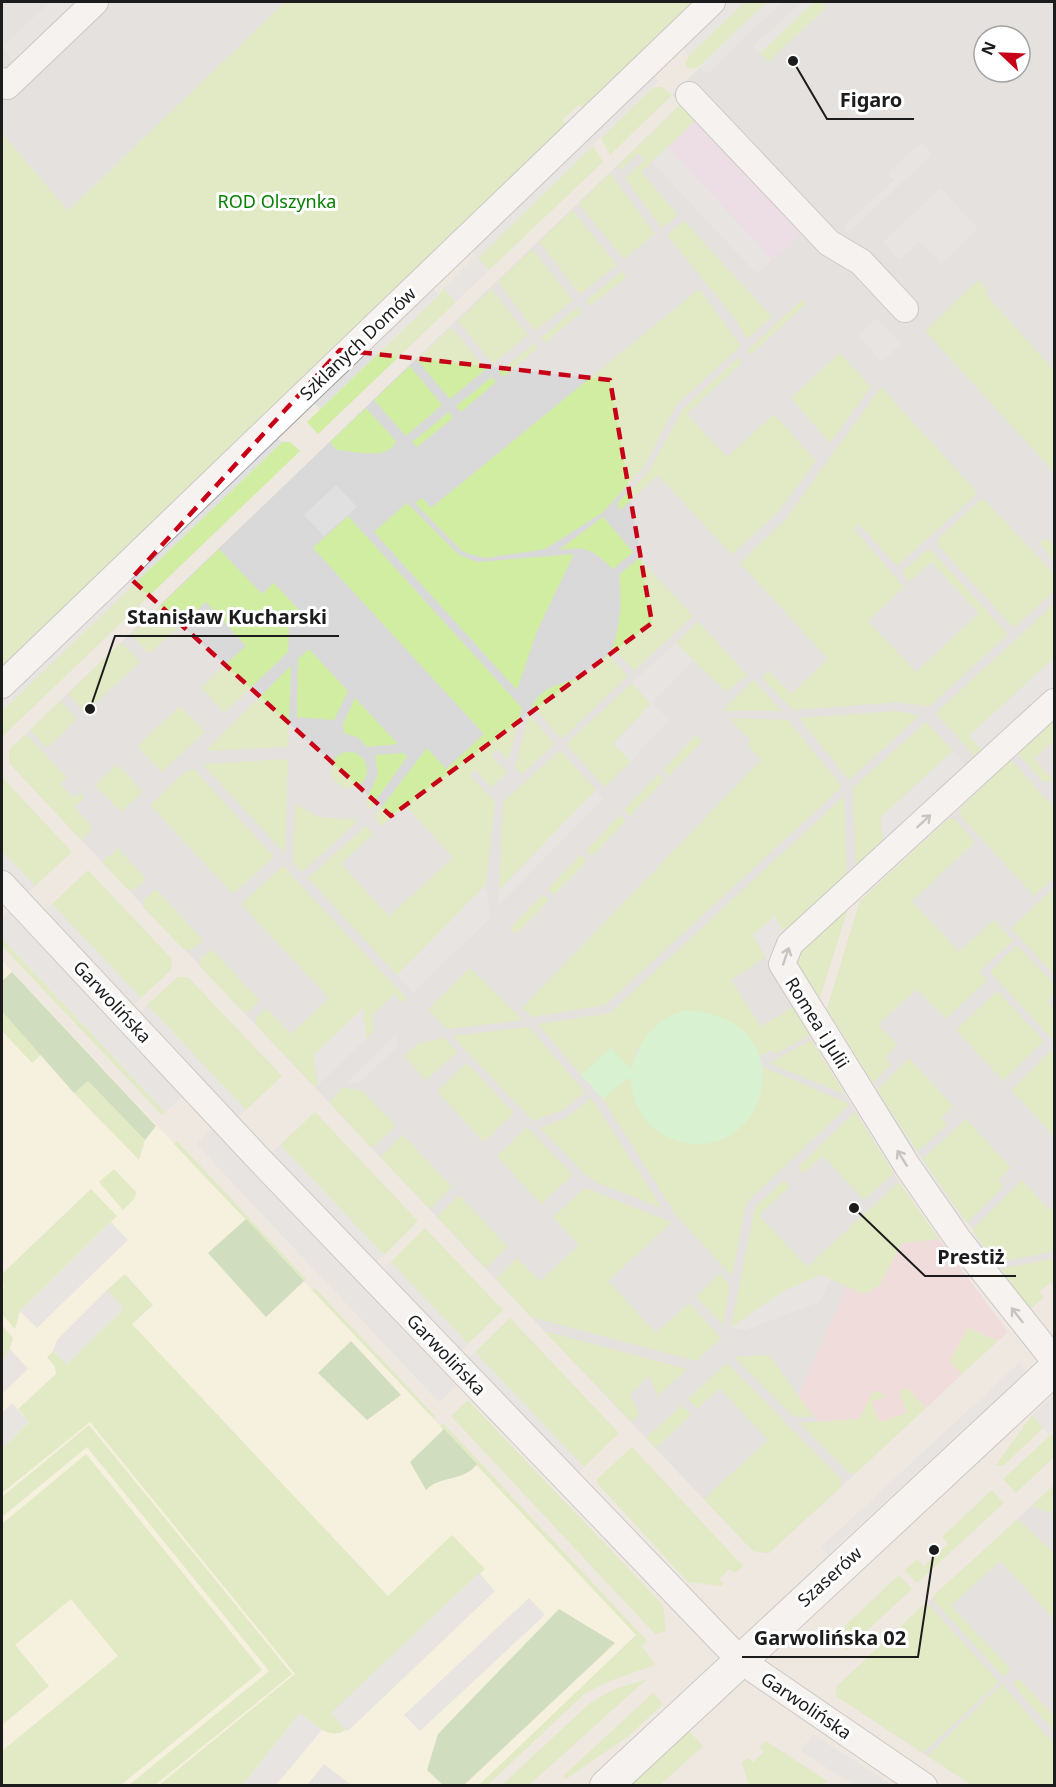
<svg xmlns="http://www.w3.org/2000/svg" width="1056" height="1787" font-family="'Noto Sans',sans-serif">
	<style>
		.residential { fill: #dad9d9; fill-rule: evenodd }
		.commercial { fill: #f1ced1 }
		.industrial { fill: #e8d2e7 }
		.education { fill: #fffbd9 }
		.grass { fill: #d0eda2 }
		.forest { fill: #acd193 }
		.park { fill: #bcfdba }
		.parking { fill: #e0e0e0 }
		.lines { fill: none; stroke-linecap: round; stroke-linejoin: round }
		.minor-casing { stroke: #a3a3a3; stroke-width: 28 }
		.tertiary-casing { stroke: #a3a3a3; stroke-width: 34 }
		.minor { stroke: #fff; stroke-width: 26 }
		.tertiary { stroke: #fff; stroke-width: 32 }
		.oneway { stroke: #999 }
		.marked { fill: none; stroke: #c80017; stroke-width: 4.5; stroke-dasharray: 12 8; stroke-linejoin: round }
		.labels { text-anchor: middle; stroke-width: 6; stroke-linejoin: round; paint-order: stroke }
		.park-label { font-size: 18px; fill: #088004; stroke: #fff }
		.street-label { font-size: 18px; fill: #1c1c1c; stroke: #fff }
		.leader { fill: none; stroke: #1c1c1c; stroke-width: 2 }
		.callout-dot { fill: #1c1c1c; stroke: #fff; stroke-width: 2 }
		.callout-label { font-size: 20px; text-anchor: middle; font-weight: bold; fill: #1c1c1c; stroke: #fff; stroke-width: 6; stroke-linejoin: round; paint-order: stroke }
	</style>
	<rect width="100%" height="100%" fill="#eee8e1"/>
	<path class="residential" d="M2,2H285L68,211L2,133Z
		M767,2H1054V690L766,957L811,1028L809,1036L899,1182L939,1239L902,1243L798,1396L818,1422L800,1423L848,1472L855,1474L769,1553L753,1551L531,1317L9,763V750L681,104L672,95ZM984,36H1020V72H984Z
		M1054,721V1286L1051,1282L1039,1292L1044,1297L1030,1309L922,1160L827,1009L860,901Z
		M1054,1485V1785H972L836,1696V1687Z"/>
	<path class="commercial" d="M939,1239L1008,1332L998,1341L968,1328L950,1361L962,1374L926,1408L907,1388V1413L880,1422L871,1402L873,1392L860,1419L818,1422L798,1396L847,1287L864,1294L879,1286L902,1243Z"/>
	<path class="industrial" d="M696,120L801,233L772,260L668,147Z"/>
	<path class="education" d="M2,961L637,1635L479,1785H2Z"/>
	<path class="grass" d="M285,2H698L585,110L579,105L562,120L569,126L2,671V133L68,211Z
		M745,2H767L699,67L689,69L685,64L689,55Z
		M814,2H820L826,8L768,62L760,53Z
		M653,87H662L672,95L610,155L601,138Z
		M681,104L696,120L641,172L678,215L662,228L625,178L645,160L638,153L620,171L617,167Z
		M593,146L603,162L489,270L477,258Z
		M610,173L655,234L624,259L579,204Z
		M572,210L617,265L580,294L539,242Z
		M684,221L772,317L747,339L736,320L667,235Z
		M532,249L573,300L535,331L498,282Z
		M622,271L626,277L590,306L586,301Z
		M978,280L988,291L985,294L1054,370V472L925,331Z
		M443,288L456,302L318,434L307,422L439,295Z
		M491,289L528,335L493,364L458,321Z
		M699,289L741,346L676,405L644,467L602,513L545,549L486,558L472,555L462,551L415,503L422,498L431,508Z
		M802,300L806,304L750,355L747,351Z
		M578,307L582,312L545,343L541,338Z
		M451,327L486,369L450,399L417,360Z
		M535,343L538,348L503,377L499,372Z
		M840,353L871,387L830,443L791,398Z
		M738,358L742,362L687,414L727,457L774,414L816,461L778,512L732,555L658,475L620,510L617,503L649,471L683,409Z
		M410,366L442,405L406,436L374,400Z
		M492,377L496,382L461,412L456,406Z
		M881,387L975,490L976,495L897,566L859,524L854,529L904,587L868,621L916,672L979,613L931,562L909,582L904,576L903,571L926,550L932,551L1008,634L929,707L899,702L793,710L762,678L769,671L791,694L828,659L740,563L786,519Z
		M366,408L396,441C390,461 353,451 337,450L330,442Z
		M449,412L453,418L417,447L412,442Z
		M282,442H290L300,451L2,737V711Z
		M980,500H985L1054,574V591L1014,628L938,545V539Z
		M407,503L459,555L478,562L574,554L537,631L517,690L374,532Z
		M348,516L522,708L508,761L497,749L491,755L507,773L491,788L475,770L469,774L495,802L486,885L397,975L308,878L366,826L373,834L341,864L389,916L453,858L405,805L382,826L374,817L427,748L446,769L484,734L313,548Z
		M603,517L633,552L613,569C593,550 587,546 559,550Z
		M1046,538L1054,547V560L1039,543Z
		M219,549L262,594L274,583L300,611L289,622L288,652L224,713L201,687L246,646L206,602L149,654L131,634Z
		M639,558L693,616L634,671L612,648C621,625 622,599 619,575Z
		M1054,604V658L969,736L986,755L979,761L936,713Z
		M698,621L747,675L726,692L676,643Z
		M121,642L140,662L85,712L68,694Z
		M309,649L348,691L334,720L297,717L298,659Z
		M608,654L628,676L562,739L532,706C544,684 562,685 583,676C593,672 601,661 608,654Z
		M291,666L288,747L205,751Z
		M753,680L782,711H722Z
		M632,683L651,704L613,744L631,761L605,787L566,744Z
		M355,698L398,744L367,747L359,738L344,733L343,724Z
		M60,701L77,719L47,748L30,730Z
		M180,706L205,732L162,772L137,746Z
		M898,711L919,716L849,780L799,718Z
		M529,715L555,744L521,775L515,768Z
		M729,718L788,720L842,787L605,1005L532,1017L522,1008L761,760L747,745L751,740Z
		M1054,721V740L1034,759L1054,781L1044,782L1018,754Z
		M926,722L953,751L881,817L883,850L856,874L853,788Z
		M26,734L67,778L60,784L74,798L80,793L85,798L74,807L90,824L91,831L81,840L9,763V750Z
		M696,735L702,741L669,776L663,770Z
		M560,750L596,790L499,890L503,802Z
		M331 770a18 18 0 1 1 36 0a18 18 0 1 1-36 0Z
		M404,753L407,757L369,810L366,801L378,774L375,755Z
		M288,759L285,853L202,764Z
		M1011,760L1054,808V878L1034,896L961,816L960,809Z
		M117,764L143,792L121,812L95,785Z
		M194,769L274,857L233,894L150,805L185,772Z
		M658,774L664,780L630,816L624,810Z
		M2,777L72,852L35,886L2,851Z
		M844,796L847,883L787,938L775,917L753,935L766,957L731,980L761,1027L796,1005L811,1028L808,1036L775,1054L773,1050L760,1056L750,1039L637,1048L631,1070L611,1048L581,1075L538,1024L610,1013Z
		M295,804L319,817L359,820L302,872L293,862Z
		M620,815L626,821L592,856L586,851Z
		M949,818L956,820L975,842L912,901L959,952L994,920L1013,941L979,971L987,980L946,1019L917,989L878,1025L898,1045L885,1057L891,1065L873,1083L827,1009L860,901Z
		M118,848L146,879L134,890L127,889L102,862Z
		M580,855L587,861L554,895L548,889Z
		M283,866L407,999L403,1003L394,994L372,1015L374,1031L366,1039L363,1009L314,1055L318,1085L315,1087L256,1025V1018L266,1008L291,1034L329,998L241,904Z
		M88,870L172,959L171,970L141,998L52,904Z
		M1054,888V975L1011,928Z
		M156,889L203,940L191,950H184L144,908V900Z
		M543,894L549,900L516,934L510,928Z
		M851,899L820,998L797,962L796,954Z
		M2,938L165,1112L162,1115L2,946Z
		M1017,945L1054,984V993L1047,1001L1054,1010V1041L990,972Z
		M212,949L260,1001L248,1012L242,1011L200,966V959Z
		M470,968L523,1020L447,1029L428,1009Z
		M178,977H188L282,1076L246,1110L147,1005Z
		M997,991L1044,1041L1003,1081L956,1030Z
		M2,1011L42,1054L32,1063L2,1031Z
		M529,1027L585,1092L563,1110L533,1121L452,1036Z
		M444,1038L458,1052L426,1080L404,1056L420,1043Z
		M811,1040L845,1094L769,1063Z
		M1052,1050L1054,1053V1136L1011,1090Z
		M909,1058L953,1106L941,1118L947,1125L917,1152L877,1090Z
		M467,1063L514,1113L484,1142L437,1091Z
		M763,1067L850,1104L746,1203L732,1276L675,1214L603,1099L626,1079L763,1077Z
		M88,1081L145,1140L139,1160L74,1093Z
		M343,1088L361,1090L396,1126L372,1148L329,1102Z
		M591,1098L596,1105L662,1208L598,1183L585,1174L540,1128L566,1118Z
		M315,1112L418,1221L384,1255L280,1145Z
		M855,1112L894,1173L864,1200L823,1156L803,1173L798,1167Z
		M966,1119L1011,1168L998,1180L1004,1186L967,1223L922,1160Z
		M527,1127L573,1175L541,1204L497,1156Z
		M403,1135L452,1187L430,1209L380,1157Z
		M177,1141L306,1279L304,1281L174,1144Z
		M114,1169L136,1192L135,1198L123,1210L99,1182Z
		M784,1180L790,1186L759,1215L807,1267L899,1182L939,1239L902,1243L879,1286L864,1294L820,1275L782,1292L731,1328L755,1207Z
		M1022,1180L1050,1211L1054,1207V1251L996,1263L972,1230Z
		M585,1188L672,1222L608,1281L656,1333L689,1303L721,1338L696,1361L531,1317L496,1279L517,1258L540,1281L579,1245L553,1217Z
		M91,1189L117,1216L20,1311L15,1329L2,1314V1290L4,1287L2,1274Z
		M459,1195L508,1247L486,1268L437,1217Z
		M425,1228L503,1310L468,1344L391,1262Z
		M1054,1258V1286L1051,1282L1039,1292L1044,1297L1030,1309L1001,1269Z
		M125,1274L153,1305L132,1324L388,1596L452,1535L485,1569L332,1713L346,1730C329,1741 314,1724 300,1713L243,1785H159L295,1674L90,1422L2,1493V1449L29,1422L18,1409L56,1374L55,1367L47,1357L53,1351L67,1364L123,1309L107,1290Z
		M720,1274L730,1285L723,1325L696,1296Z
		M315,1288L436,1417L434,1419L312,1290Z
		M510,1318L619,1433L584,1467L475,1352Z
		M2,1325L13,1338L8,1355L2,1361Z
		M968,1328L998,1341L962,1374L950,1361Z
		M544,1331L687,1369L658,1396L649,1376L630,1394L639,1414L632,1422Z
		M769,1355L814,1417H794L734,1357Z
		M727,1363L840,1478L842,1486L769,1553L753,1551L704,1499L768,1440L720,1388L697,1409L688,1399Z
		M907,1388L926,1408L855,1474L848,1472L799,1423L859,1419L873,1392L878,1391L885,1397L871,1402L880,1422L907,1413L899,1391Z
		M468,1400L663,1605L666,1631L655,1634L451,1416Z
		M682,1405L691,1415L656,1448L646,1438Z
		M1032,1415L1043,1428L1003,1466L996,1465Z
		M443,1423L647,1641L642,1646L655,1665L607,1682L584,1694L488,1785H479L636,1635L440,1426Z
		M89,1425L292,1674L155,1785H129L269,1671L87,1447L2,1517V1497Z
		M1054,1432V1457L1016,1493L1003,1479Z
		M632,1447L743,1566L735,1573L730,1569L719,1579L723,1584L721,1586L688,1582L597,1483V1479Z
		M86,1454L262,1670L121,1785H2V1751L118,1656L71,1599L15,1645L49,1686L2,1725V1524Z
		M1054,1485V1509L1049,1513L1032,1506Z
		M992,1490L1004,1503L917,1583L905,1570L917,1559L924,1566L948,1544L942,1537Z
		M1018,1519L1054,1553V1619L1000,1561L951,1606L1011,1669L1006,1675L1001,1674L934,1601L935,1594Z
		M899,1575L912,1589L845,1651V1626Z
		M923,1605L930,1606L999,1682L923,1753L836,1696V1687Z
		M1019,1678L1054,1716V1731L1014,1686V1682Z
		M647,1679L529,1785H502L590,1703L612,1690Z
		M1002,1684L1054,1744V1785H972L927,1756Z
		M653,1693L663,1704L630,1735L566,1779L563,1776Z
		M689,1731L703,1746L660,1785H631Z
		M766,1741L827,1781L822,1785H749L742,1763L748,1758L753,1762L764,1752L759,1747Z"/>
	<path class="forest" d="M12,972L156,1126L145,1140L88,1081L74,1093L2,1011V981Z
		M246,1219L304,1281L266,1317L208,1253Z
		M351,1341L401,1395L367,1420L318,1373Z
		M444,1429L477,1464C464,1482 440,1475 426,1490L410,1462Z
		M559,1609L615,1643L464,1785H443L427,1770L438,1734Z"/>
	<path class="park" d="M687,1010C817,1020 760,1184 664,1135C644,1125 631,1101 631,1079H626L603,1099L581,1075L611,1048L631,1069C641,1039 655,1018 687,1010Z"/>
	<path class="parking" d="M50,2H84L17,66L2,47Z
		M725,2H745L689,55L680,45Z
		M767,2H782L707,74L699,67Z
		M802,2H814L760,53L753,46Z
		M651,73L659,81L478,258L489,270L456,302L443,288L475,256L469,249Z
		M921,143L930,151V157L848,232L843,227L894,180L888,173Z
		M668,147L772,260L757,274L652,162Z
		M941,188L978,229L941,264L920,241L899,260L883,242Z
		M431,286L439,295L320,409L312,401Z
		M877,318L901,344L882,362L858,336Z
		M275,435L282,442L2,711V697Z
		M336,485L357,507L324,536L304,515Z
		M676,643L693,660L652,703L669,720L631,761L613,744L651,704L632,683Z
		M1054,658V690L986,755L969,736Z
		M953,751L969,769L883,850L881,817Z
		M596,790L603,798L497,907L499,890Z
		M2,851L35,886L25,896L2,871Z
		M486,885L490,918L413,993L397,975Z
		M52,904L141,998L132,1006L43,912Z
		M9,911L183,1096L165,1112L2,938V918Z
		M775,916L787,938L766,957L753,935Z
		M797,962L868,1076L860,1081L789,967Z
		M147,1005L246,1110L237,1118L139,1013Z
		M363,1008L366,1039L318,1085L314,1055Z
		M396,1035L398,1046L359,1083H346Z
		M880,1095L917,1151L908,1156L873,1100Z
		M212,1128L456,1386L439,1402L196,1144Z
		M280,1145L384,1255L375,1264L271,1154Z
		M924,1161L966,1222L959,1228L916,1166Z
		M111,1222L128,1240L37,1328L20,1311Z
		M973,1232L1014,1287L1006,1293L965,1238Z
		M391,1262L468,1344L458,1353L381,1271Z
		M821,1275L831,1279L819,1302L746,1330L731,1328L782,1292Z
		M107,1290L124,1308L67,1364L53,1351L57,1340Z
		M10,1349L28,1369L2,1394V1361Z
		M475,1352L584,1467L576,1475L466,1361Z
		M1019,1363L1027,1371L828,1554L821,1547Z
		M1054,1395V1428L1049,1434L1032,1415Z
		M12,1403L29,1422L2,1449V1413Z
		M479,1573L495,1591L348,1731L346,1730L331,1713Z
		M529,1598L545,1615L420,1731L404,1715Z
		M300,1713L322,1730L276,1785H243Z
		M813,1734L892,1785H854L801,1751Z
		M324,1764L351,1785H307Z"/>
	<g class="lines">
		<defs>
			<path id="minor" d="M2,81L7,86L95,2
				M689,95L829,243L861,262L905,309
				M2,685L712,2
				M1054,702L790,944L782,964L908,1167L958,1239L1054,1360
				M2,884L257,1157L740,1660L924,1786"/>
			<path id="tertiary" d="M606,1786L1054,1369"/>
		</defs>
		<use href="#minor" class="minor-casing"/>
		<use href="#tertiary" class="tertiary-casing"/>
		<use href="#minor" class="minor"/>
		<use href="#tertiary" class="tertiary"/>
	</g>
	<defs><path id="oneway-shaft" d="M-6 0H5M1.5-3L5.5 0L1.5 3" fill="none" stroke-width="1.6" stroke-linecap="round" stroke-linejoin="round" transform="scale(1.5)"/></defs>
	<g class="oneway">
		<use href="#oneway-shaft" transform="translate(924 821) rotate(-43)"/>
		<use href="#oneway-shaft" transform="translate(786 956) rotate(-71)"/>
		<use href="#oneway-shaft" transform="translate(902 1158) rotate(-122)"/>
		<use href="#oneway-shaft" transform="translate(1017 1315) rotate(-128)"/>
	</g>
	<path d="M0 0H1056V1787H0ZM340,350L610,380L652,623L391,816L131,579Z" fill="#eee8e1" fill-opacity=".55" fill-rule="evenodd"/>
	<path class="marked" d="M340,350L610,380L652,623L391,816L131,579Z"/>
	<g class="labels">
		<g class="park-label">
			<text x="277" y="208">ROD Olszynka</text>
		</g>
		<g class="street-label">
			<text transform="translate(358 344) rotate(-44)" y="6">Szklanych Domów</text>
			<text transform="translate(112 1002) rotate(47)" y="6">Garwolińska</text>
			<text transform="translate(817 1023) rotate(58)" y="6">Romea i Julii</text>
			<text transform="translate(446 1355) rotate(46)" y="6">Garwolińska</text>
			<text transform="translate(830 1577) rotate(-42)" y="6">Szaserów</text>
			<text transform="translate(806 1706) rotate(34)" y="6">Garwolińska</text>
		</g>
	</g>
	<path class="leader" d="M793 61L827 119H914M90 709L115 636H339M854 1208L925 1276H1016M934 1550L918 1657H742"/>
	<g class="callout-dot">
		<circle cx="793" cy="61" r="6"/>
		<circle cx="90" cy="709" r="6"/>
		<circle cx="854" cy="1208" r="6"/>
		<circle cx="934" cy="1550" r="6"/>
	</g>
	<g class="callout-label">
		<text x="871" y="107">Figaro</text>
		<text x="227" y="624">Stanisław Kucharski</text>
		<text x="971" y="1264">Prestiż</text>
		<text x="830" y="1645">Garwolińska 02</text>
	</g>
	<rect width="1056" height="1787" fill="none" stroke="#1c1c1c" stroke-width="6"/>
	<g transform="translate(1002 54) rotate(293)"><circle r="28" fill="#ffffff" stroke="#a4a4a4" stroke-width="1.5"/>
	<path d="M0-4.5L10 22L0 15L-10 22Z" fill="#c80017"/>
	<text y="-9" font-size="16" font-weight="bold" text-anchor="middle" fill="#1c1c1c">N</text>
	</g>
</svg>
